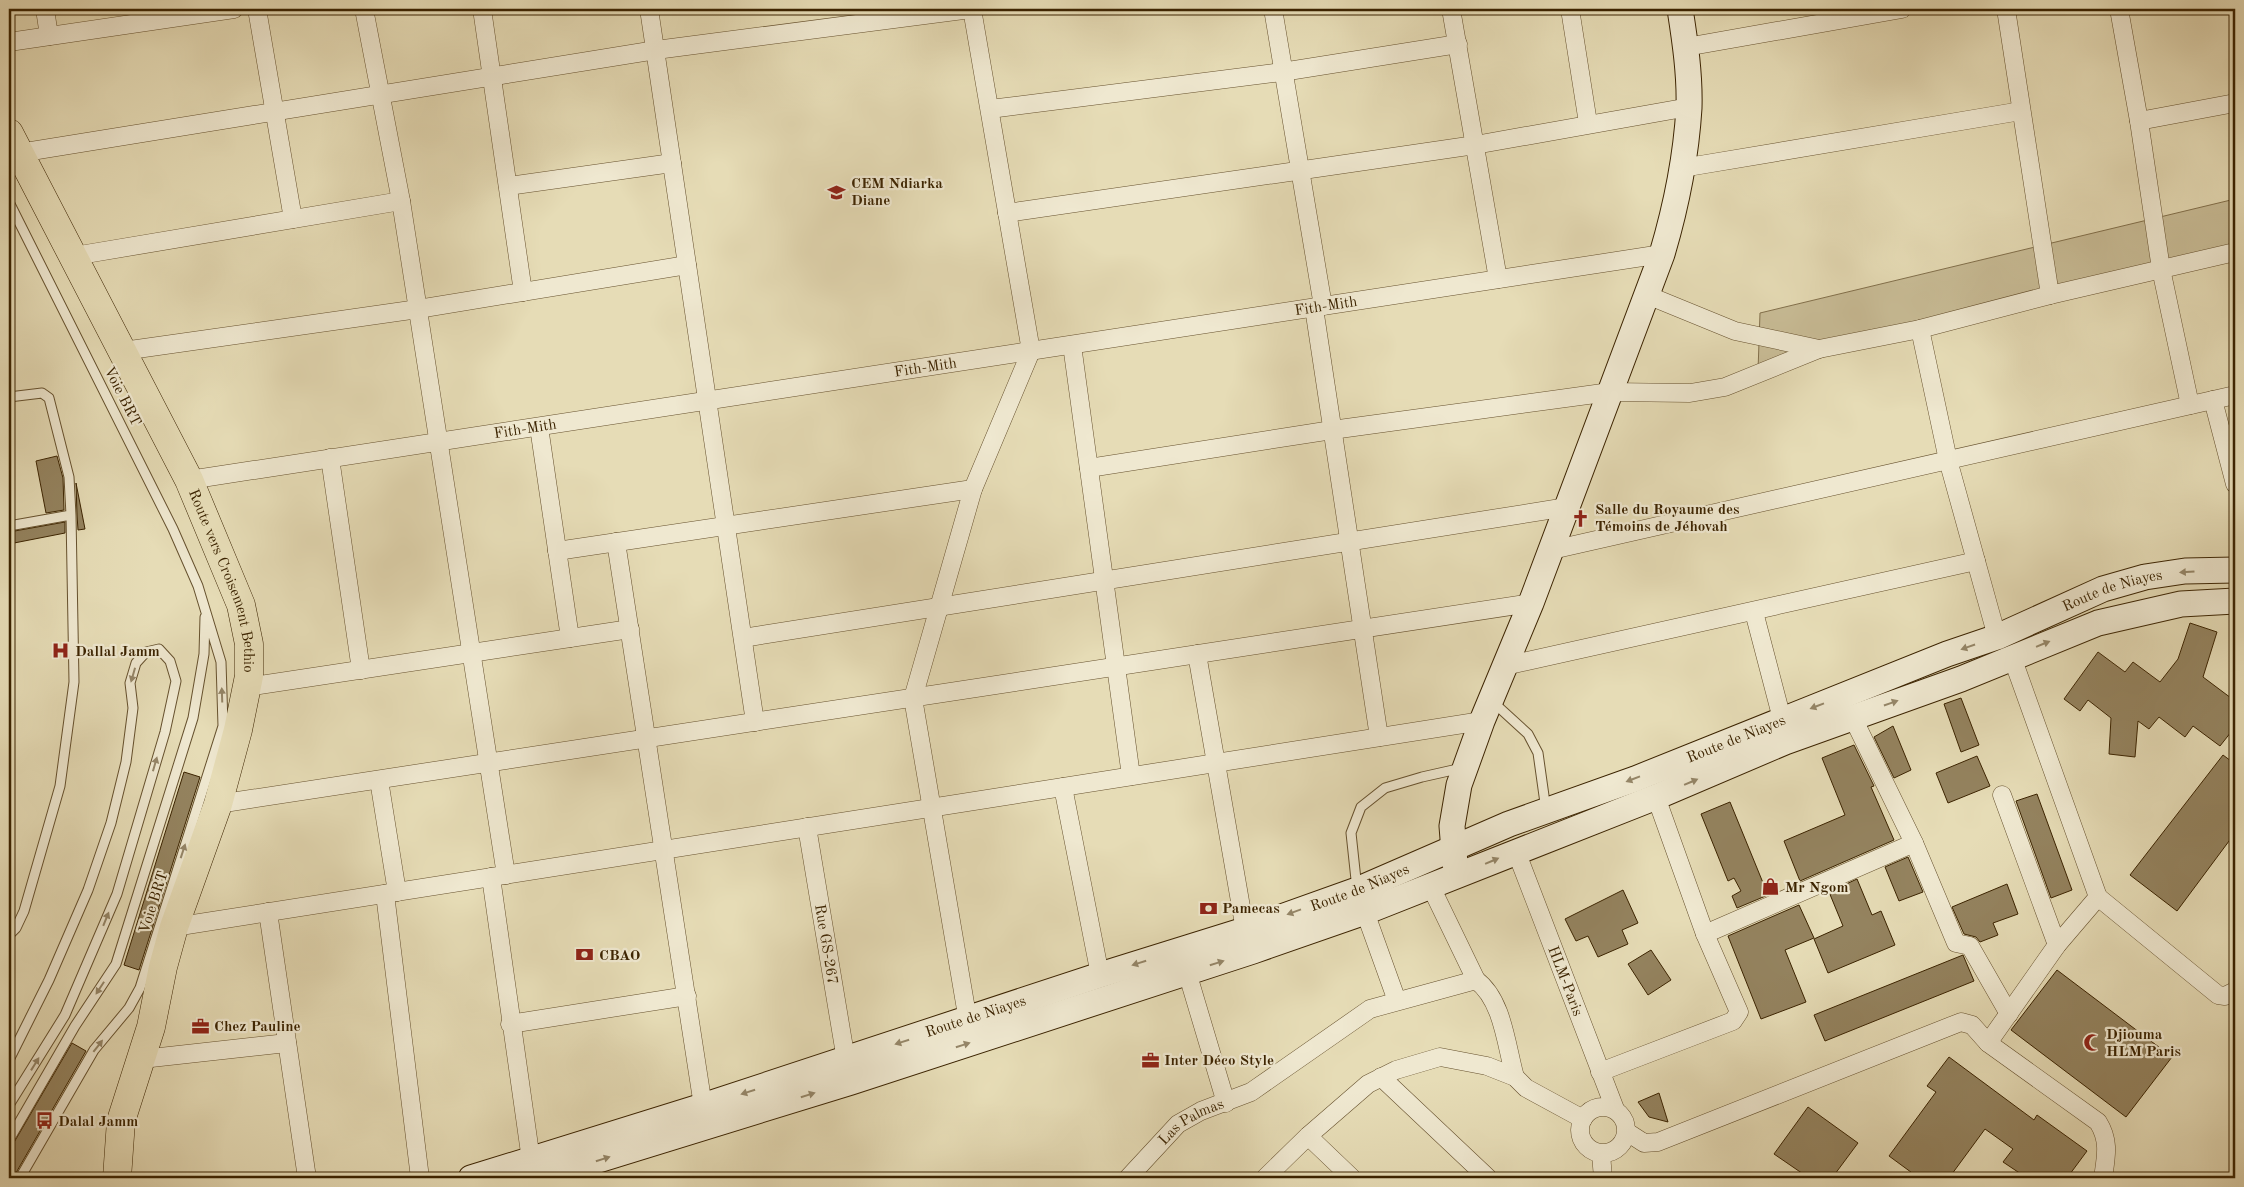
<svg xmlns="http://www.w3.org/2000/svg" width="2244" height="1187" font-family="'Old Standard TT',serif">
	<style>
		.green { fill: #c9bd97; stroke: #82704c }
		.building { fill: #94835f; stroke: #3b2300 }
		.lines { fill: none; stroke-linecap: round; stroke-linejoin: round }
		.lane-casing { stroke: #66512e; stroke-width: 11 }
		.street-casing { stroke: #66512e; stroke-width: 19 }
		.secondary-casing { stroke: #3b2300; stroke-width: 27 }
		.primary-casing { stroke: #3b2300; stroke-width: 29 }
		.lane { stroke: #efe8d0; stroke-width: 9 }
		.street { stroke: #efe8d0; stroke-width: 18 }
		.secondary { stroke: #efe8d0; stroke-width: 25 }
		.primary { stroke: #e6dcb6; stroke-width: 28 }
		.oneway { fill: #958668 }
		.labels { text-anchor: middle; stroke-width: 4.5; stroke-linejoin: round; paint-order: stroke }
		.poi-label { font-size: 15px; font-weight: bold; fill: #3b2300; stroke: #efe8d0; text-anchor: start }
		.street-label { font-size: 15px; fill: #3b2300; stroke: #efe8d0 }
	</style>
	<rect width="100%" height="100%" fill="#e6dcb6"/>
	<filter id="stains"><feTurbulence type="fractalNoise" baseFrequency=".004" numOctaves="4"/><feColorMatrix values="0 0 0 0 .2 0 0 0 0 .09 0 0 0 0 .02 0 0 0 .5 -.17"/></filter>
	<radialGradient id="worn" r=".72"><stop offset=".6" stop-color="#630" stop-opacity="0"/><stop offset="1" stop-color="#630" stop-opacity=".3"/></radialGradient>
	<path class="green" d="M2235,199V253L1758,371L1760,313Z"/>
	<path class="building" d="M57,456L63,478L64,510L46,513L36,461Z
		M76,483L85,529L78,530L77,515Z
		M65,522V533L9,544V532Z
		M2190,623L2217,632L2203,677L2235,701V727L2220,746L2193,726L2185,737L2159,717L2149,729L2138,721L2135,757L2109,754L2111,718L2088,700L2080,711L2064,699L2098,652L2125,672L2133,662L2160,682L2178,659Z
		M1961,698L1979,745L1961,752L1944,704Z
		M1893,726L1911,770L1894,778L1874,737Z
		M1854,745L1874,786L1871,787L1894,840L1800,881L1784,841L1845,815L1822,758Z
		M2223,755L2235,764V833L2177,911L2130,875Z
		M1977,756L1990,786L1948,803L1936,773Z
		M184,772L200,777L139,970L124,965Z
		M2037,794L2072,890L2051,898L2016,801Z
		M1730,802L1768,895L1737,908L1732,896L1741,891L1734,878L1728,881L1701,814Z
		M1908,857L1923,892L1899,901L1885,867Z
		M1857,879L1872,915L1881,911L1895,945L1828,973L1814,939L1843,926L1829,892Z
		M2007,884L2018,914L1993,923L1998,935L1980,942L1976,937L1964,934L1952,907Z
		M1623,890L1638,923L1622,930L1628,944L1598,957L1588,936L1576,941L1565,919Z
		M1799,905L1814,938L1785,950L1806,1002L1761,1019L1728,936Z
		M1651,950L1671,980L1648,995L1628,964Z
		M1963,955L1974,981L1825,1041L1814,1015Z
		M2057,970L2172,1057L2126,1117L2011,1030Z
		M72,1043L86,1051L13,1178H9V1151Z
		M1949,1057L2034,1120L2037,1115L2087,1151L2067,1178H2027L2003,1162L2013,1149L1985,1129L1949,1178H1919L1889,1156L1936,1092L1927,1086Z
		M1659,1093L1668,1122L1649,1117L1638,1102Z
		M1808,1107L1858,1143L1832,1178H1809L1774,1154Z"/>
	<g class="lines">
		<defs>
			<path id="lane" d="M9,202L173,529L198,586L221,662L223,726L140,988L129,1008L94,1050L20,1178
				M9,397L42,393L49,398L69,477L71,515
				M9,526L71,515L74,682L60,786L24,911L16,928L9,935
				M1493,702L1528,734L1538,753L1546,810
				M1357,889L1351,833L1361,807L1385,788L1422,777L1462,768
				M9,1060L49,980L88,890L111,823L126,762L133,708L130,683L136,663L146,652L159,649L170,661L176,681L165,732L117,894L65,1015L9,1105
				M9,1140L75,1026L116,964L193,718L204,654L205,617"/>
			<g id="street">
				<path d="M45,9L49,36"/>
				<path d="M257,9L293,219"/>
				<path d="M364,9L401,201L506,875"/>
				<path d="M482,9L523,292"/>
				<path d="M649,9L755,722"/>
				<path d="M1273,9L1323,306"/>
				<path d="M1451,9L1498,279"/>
				<path d="M1570,9L1588,123"/>
				<path d="M2006,9L2050,295"/>
				<path d="M2119,9L2139,121L2161,269L2190,405"/>
				<path d="M9,42L234,9"/>
				<path d="M1686,47L1902,9"/>
				<path d="M990,109L1282,72L1458,44"/>
				<path d="M2139,121L2235,103"/>
				<path d="M19,153L656,50L971,9"/>
				<path d="M1682,168L2021,111"/>
				<path d="M508,186L672,163"/>
				<path d="M1007,213L1475,145L1689,107"/>
				<path d="M74,256L401,201"/>
				<path d="M1647,295L1735,331L1819,349"/>
				<path d="M1314,308L1379,737"/>
				<path d="M1920,329L1948,460L1997,637"/>
				<path d="M1072,345L1131,776"/>
				<path d="M123,351L418,309L687,265"/>
				<path d="M2213,400L2235,484"/>
				<path d="M539,427L570,638"/>
				<path d="M330,458L361,670"/>
				<path d="M1089,468L1332,430L1610,392L1690,393L1725,387L1819,349L1920,329L2050,295L2235,252"/>
				<path id="s1" d="M189,480L1662,254"/>
				<path d="M616,542L703,1106"/>
				<path d="M1552,550L2235,395"/>
				<path d="M557,551L973,489"/>
				<path d="M1754,612L1782,719"/>
				<path d="M743,638L1567,507"/>
				<path d="M1197,654L1245,930"/>
				<path d="M1505,666L1976,561"/>
				<path d="M247,687L630,629"/>
				<path d="M1852,716L1914,843L1956,943L1970,946L2009,1014"/>
				<path d="M379,780L397,892"/>
				<path d="M1063,787L1100,975"/>
				<path d="M2002,795L2057,945"/>
				<path d="M218,804L1531,603"/>
				<path id="s2" d="M807,827L846,1060"/>
				<path id="s3" d="M1516,851L1615,1109"/>
				<path d="M491,877L531,1160"/>
				<path d="M1431,887L1476,980"/>
				<path d="M385,894L420,1178"/>
				<path d="M2098,897L2218,995L2225,996L2235,991"/>
				<path d="M268,912L307,1178"/>
				<path d="M1365,912L1397,1001"/>
				<path d="M174,927L1482,721"/>
				<path d="M1705,934L1914,843"/>
				<path d="M1187,972L1226,1103"/>
				<path d="M968,1021L913,698L973,489L1031,351L972,9"/>
				<path d="M510,1024L687,996"/>
				<path d="M1988,1043L2057,945L2098,897L2012,657"/>
				<path d="M142,1059L287,1043"/>
				<path d="M1600,1072L1733,1021L1739,1012L1705,934L1656,797"/>
				<path d="M1381,1077L1488,1178"/>
				<circle cx="1603" cy="1130" r="23"/>
				<path d="M1627,1132L1644,1143L1658,1142L1961,1022L1972,1025L1988,1043L2098,1122C2110,1141 2106,1157 2103,1178"/>
				<path d="M1308,1136L1352,1178"/>
				<path d="M1601,1154L1603,1178"/>
				<path id="s4" d="M1128,1178L1178,1124L1201,1111L1251,1092L1370,1009L1476,980C1503,1000 1506,1045 1515,1077"/>
				<path d="M1265,1178L1308,1136L1368,1084L1396,1070L1440,1057L1487,1066L1515,1077L1526,1088L1583,1119"/>
			</g>
			<g id="secondary">
				<path d="M1455,864L1452,826L1459,785L1482,721L1531,603L1662,254C1676,207 1686,157 1689,108C1690,75 1685,41 1680,9"/>
				<path id="s5" d="M471,1178L703,1106L1100,975L1245,930L1357,890L1509,824L1635,779L1947,654L1997,637L2103,589L2145,577L2185,571L2235,570"/>
				<path d="M540,1178L851,1082L1253,951L1365,912L1656,797L1785,742L1961,679L2098,623L2181,604L2235,601"/>
			</g>
			<g id="primary">
				<path id="s6" d="M9,133L189,480L241,605L249,644V676L238,730L218,804L174,927L163,967L151,1027L121,1121L117,1178"/>
			</g>
		</defs>
		<use href="#lane" class="lane-casing"/>
		<use href="#street" class="street-casing"/>
		<use href="#secondary" class="secondary-casing"/>
		<use href="#primary" class="primary-casing"/>
		<use href="#lane" class="lane"/>
		<use href="#street" class="street"/>
		<use href="#secondary" class="secondary"/>
		<use href="#primary" class="primary"/>
	</g>
	<defs><path id="oneway-solid" d="M-6-.8H1V-3.2L6.5 0L1 3.2V.8H-6Z" transform="scale(1.25)"/></defs>
	<g class="oneway">
		<use href="#oneway-solid" transform="translate(2187 572) rotate(176)"/>
		<use href="#oneway-solid" transform="translate(2043 644) rotate(-22)"/>
		<use href="#oneway-solid" transform="translate(1968 647) rotate(161)"/>
		<use href="#oneway-solid" transform="translate(133 675) rotate(106)"/>
		<use href="#oneway-solid" transform="translate(222 695) rotate(-92)"/>
		<use href="#oneway-solid" transform="translate(1891 703) rotate(-19)"/>
		<use href="#oneway-solid" transform="translate(1817 706) rotate(159)"/>
		<use href="#oneway-solid" transform="translate(155 764) rotate(-74)"/>
		<use href="#oneway-solid" transform="translate(1633 779) rotate(159)"/>
		<use href="#oneway-solid" transform="translate(1691 782) rotate(-23)"/>
		<use href="#oneway-solid" transform="translate(183 851) rotate(-72)"/>
		<use href="#oneway-solid" transform="translate(1492 861) rotate(-23)"/>
		<use href="#oneway-solid" transform="translate(1294 912) rotate(160)"/>
		<use href="#oneway-solid" transform="translate(106 919) rotate(-68)"/>
		<use href="#oneway-solid" transform="translate(1139 963) rotate(163)"/>
		<use href="#oneway-solid" transform="translate(1217 963) rotate(-17)"/>
		<use href="#oneway-solid" transform="translate(100 988) rotate(123)"/>
		<use href="#oneway-solid" transform="translate(902 1042) rotate(162)"/>
		<use href="#oneway-solid" transform="translate(963 1045) rotate(-18)"/>
		<use href="#oneway-solid" transform="translate(98 1046) rotate(-52)"/>
		<use href="#oneway-solid" transform="translate(35 1064) rotate(-58)"/>
		<use href="#oneway-solid" transform="translate(748 1092) rotate(162)"/>
		<use href="#oneway-solid" transform="translate(808 1095) rotate(-17)"/>
		<use href="#oneway-solid" transform="translate(603 1159) rotate(-18)"/>
	</g>
	<defs>
		<symbol id="school-bare" viewBox="-9 -9 18 18"><path d="M0-5L7-2L0 1L-7-2ZM-4 1L0 2.5L4 1V4Q0 6-4 4Z" fill="#8f2418" stroke="#efe8d0" stroke-width="2.5" paint-order="stroke"/></symbol>
		<symbol id="church-bare" viewBox="-9 -9 18 18"><path d="M-1.2-6h2.4v3.5h3.3v2.4h-3.3V6h-2.4V-.1h-3.3v-2.4h3.3Z" fill="#8f2418" stroke="#efe8d0" stroke-width="2.5" paint-order="stroke"/></symbol>
		<symbol id="hospital-bare" viewBox="-9 -9 18 18"><path d="M-5-5h3v3.5h4V-5h3V5h-3V1.5h-4V5h-3Z" fill="#8f2418" stroke="#efe8d0" stroke-width="2.5" paint-order="stroke"/></symbol>
		<symbol id="shop-bare" viewBox="-9 -9 18 18"><path d="M-5-2.5h2.3a2.7 3.5 0 0 1 5.4 0H5L5.5 6h-11ZM-1.5-2.5h3a1.5 2.3 0 0 0-3 0Z" fill="#8f2418" stroke="#efe8d0" stroke-width="2.5" paint-order="stroke"/></symbol>
		<symbol id="bank-bare" viewBox="-9 -9 18 18"><path d="M-6-4H6V4H-6ZM0-2.3a2.3 2.3 0 1 0 0 4.6a2.3 2.3 0 1 0 0-4.6Z" fill="#8f2418" stroke="#efe8d0" stroke-width="2.5" paint-order="stroke"/></symbol>
		<symbol id="office-bare" viewBox="-9 -9 18 18"><path d="M-6-3h4V-5.5h4V-3h4V5H-6ZM-1-4.5V-3h2v-1.5ZM-6 0V1H6V0Z" fill="#8f2418" stroke="#efe8d0" stroke-width="2.5" paint-order="stroke"/></symbol>
		<symbol id="mosque-bare" viewBox="-9 -9 18 18"><path d="M3.5-4.9A6 6 0 1 0 3.5 4.9A5 5 0 1 1 3.5-4.9Z" fill="#8f2418" stroke="#efe8d0" stroke-width="2.5" paint-order="stroke"/></symbol>
		<symbol id="bus-bare" viewBox="-9 -9 18 18"><path d="M-5-6H5V4H4V6H2V4H-2V6H-4V4H-5ZM-3.5-4V0h7V-4ZM-3.5 1.2v1.5H-2V1.2ZM2 1.2v1.5H3.5V1.2Z" fill="#8f2418" stroke="#efe8d0" stroke-width="2.5" paint-order="stroke"/></symbol>
	</defs>
	<g fill-rule="evenodd">
		<use href="#school-bare" x="824" y="180" width="25" height="25"/>
		<use href="#church-bare" x="1568" y="506" width="25" height="25"/>
		<use href="#hospital-bare" x="48" y="638" width="25" height="25"/>
		<use href="#shop-bare" x="1758" y="874" width="25" height="25"/>
		<use href="#bank-bare" x="1196" y="896" width="25" height="25"/>
		<use href="#bank-bare" x="572" y="942" width="25" height="25"/>
		<use href="#office-bare" x="188" y="1014" width="25" height="25"/>
		<use href="#mosque-bare" x="2080" y="1030" width="25" height="25"/>
		<use href="#office-bare" x="1138" y="1048" width="25" height="25"/>
		<use href="#bus-bare" x="32" y="1108" width="25" height="25"/>
	</g>
	<g class="labels">
		<g class="poi-label">
			<text x="851" y="188">CEM Ndiarka<tspan x="851" dy="17">Diane</tspan></text>
			<text x="1595" y="514">Salle du Royaume des<tspan x="1595" dy="17">Témoins de Jéhovah</tspan></text>
			<text x="75" y="656">Dallal Jamm</text>
			<text x="1785" y="892">Mr Ngom</text>
			<text x="1222" y="913">Pamecas</text>
			<text x="599" y="960">CBAO</text>
			<text x="214" y="1031">Chez Pauline</text>
			<text x="2106" y="1039">Djiouma<tspan x="2106" dy="17">HLM Paris</tspan></text>
			<text x="1164" y="1065">Inter Déco Style</text>
			<text x="58" y="1126">Dalal Jamm</text>
		</g>
		<g class="street-label">
			<text dy="5" stroke="none"><textPath href="#s1" startOffset="1150">Fith-Mith</textPath></text>
			<text dy="5" stroke="none"><textPath href="#s1" startOffset="745">Fith-Mith</textPath></text>
			<text transform="translate(123 396) rotate(63)" y="5">Voie BRT</text>
			<text dy="5" stroke="none"><textPath href="#s1" startOffset="340">Fith-Mith</textPath></text>
			<text dy="5" stroke="none"><textPath href="#s6" startOffset="498">Route vers Croisement Bethio</textPath></text>
			<text dy="5" stroke="none"><textPath href="#s5" startOffset="1745">Route de Niayes</textPath></text>
			<text dy="5" stroke="none"><textPath href="#s5" startOffset="1340">Route de Niayes</textPath></text>
			<text dy="5" stroke="none"><textPath href="#s5" startOffset="935">Route de Niayes</textPath></text>
			<text transform="translate(153 902) rotate(-72)" y="5">Voie BRT</text>
			<text dy="5" stroke="none"><textPath href="#s2" startOffset="119">Rue GS-267</textPath></text>
			<text dy="5" stroke="none"><textPath href="#s3" startOffset="139">HLM-Paris</textPath></text>
			<text dy="5" stroke="none"><textPath href="#s5" startOffset="530">Route de Niayes</textPath></text>
			<text dy="5" stroke="none"><textPath href="#s4" startOffset="86">Las Palmas</textPath></text>
		</g>
	</g>
	<rect width="2244" height="1187" fill="none" stroke="#e6dcb6" stroke-width="30"/>
	<rect x="10" y="10" width="2224" height="1167" fill="none" stroke="#3b2300" stroke-width="2.5"/>
	<rect x="15" y="15" width="2214" height="1157" fill="none" stroke="#3b2300"/>
	<rect width="100%" height="100%" filter="url(#stains)"/>
	<rect width="100%" height="100%" fill="url(#worn)"/>
</svg>
